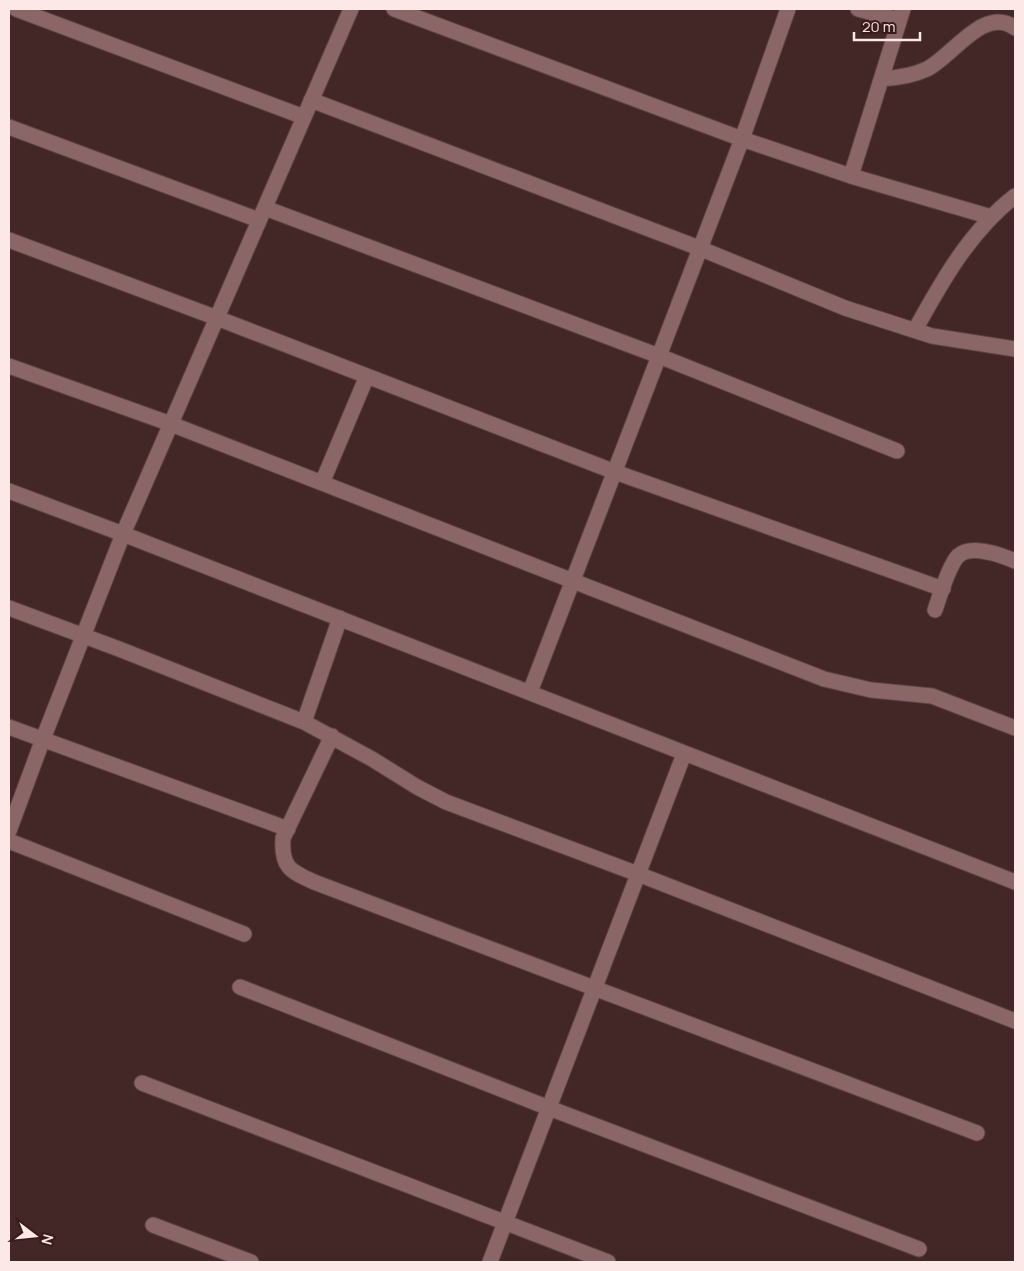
<svg xmlns="http://www.w3.org/2000/svg" width="1024" height="1271" font-family="Manrope,sans-serif">
	<style>
		.lines { fill: none; stroke-linecap: round; stroke-linejoin: round }
		.street-casing { stroke: #5c4243; stroke-width: 17 }
		.street { stroke: #8a6766; stroke-width: 15 }
	</style>
	<rect width="100%" height="100%" fill="#432626"/>
	<g class="lines">
		<defs>
			<path id="street" d="M16,9L304,117
				M351,9L123,534L1015,882
				M394,9L742,139L659,356L897,451
				M788,9L742,139L851,176L991,217
				M858,9L899,20
				M881,79C897,78 912,76 927,69C953,56 984,5 1015,28
				M311,100L699,248L845,308L932,336L1015,349
				M9,127L259,220
				M851,176L903,9
				M265,208L659,356L530,692
				M9,240L217,318L615,472L943,589
				M915,330C942,281 970,231 1015,196
				M9,366L171,424L824,679L871,690L932,696L1015,728
				M322,483L367,376
				M9,491L123,534L43,739L9,831
				M9,608L119,649L304,722L372,759L417,787L446,802L638,874L1015,1021
				M935,610C939,598 949,565 958,556C971,544 1001,555 1015,561
				M304,722L340,618
				M9,727L288,829
				M332,736L283,838C281,867 290,871 314,882L977,1133
				M9,841L244,934
				M240,987L549,1108L919,1249
				M142,1083L608,1262
				M153,1225L251,1262
				M490,1262L684,754"/>
		</defs>
		<use href="#street" class="street-casing"/>
		<use href="#street" class="street"/>
	</g>
	<rect width="1024" height="1271" fill="none" stroke="#fce8e7" stroke-width="20"/>
	<g transform="translate(35 1236) rotate(106)" stroke="#381c1c" stroke-width="4" paint-order="stroke">
	<path d="M0-4L9 19L0 12L-9 19Z" fill="#fce8e7"/>
	<text y="-8" font-size="14" font-weight="bold" text-anchor="middle" fill="#fce8e7">N</text>
	</g>
	<path d="M854 32v8h66v-8" fill="none" stroke="#fce8e7" stroke-width="2.5"/>
	<text x="862" y="32" font-size="15" fill="#fce8e7" stroke="#381c1c" stroke-width="4" paint-order="stroke">20 m</text>
</svg>
